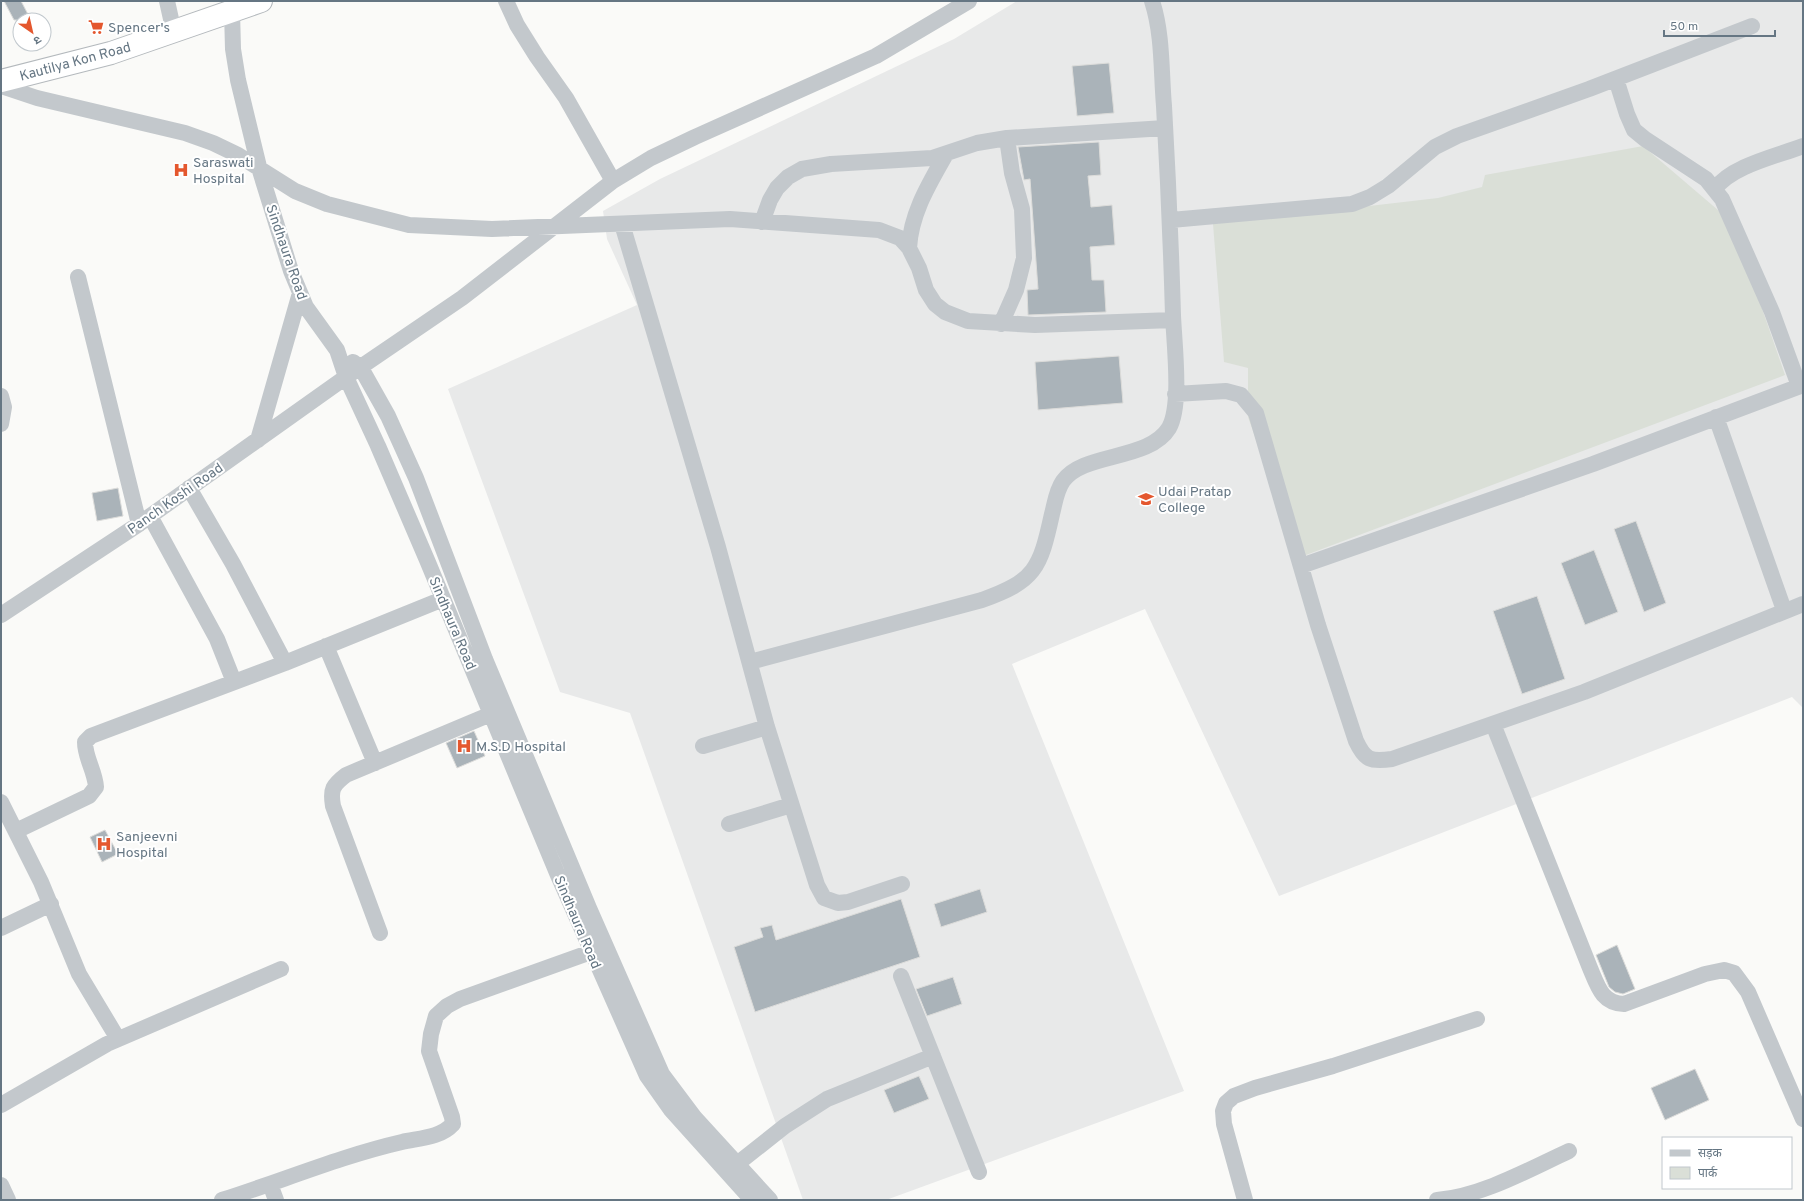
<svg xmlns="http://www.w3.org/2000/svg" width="1804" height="1201" font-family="Overpass,'Noto Sans Devanagari',sans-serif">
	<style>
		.built { fill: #e8e9e9 }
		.green { fill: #dadfd7 }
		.building { fill: #aab3b9; stroke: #dcdcda }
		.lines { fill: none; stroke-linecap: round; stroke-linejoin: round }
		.highway-casing { stroke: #b4b9bd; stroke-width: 24 }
		.minor { stroke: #c3c8cc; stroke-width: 16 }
		.highway { stroke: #fff; stroke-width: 22 }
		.labels { text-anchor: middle; stroke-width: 4; stroke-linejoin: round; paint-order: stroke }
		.poi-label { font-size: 14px; fill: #657683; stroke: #fff; text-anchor: start }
		.street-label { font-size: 14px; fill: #657683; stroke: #fff }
	</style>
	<rect width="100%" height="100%" fill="#fafaf8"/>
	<path class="built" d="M1017,1H1803V708L1792,697L1279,896L1145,609L1012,664L1184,1091L886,1200H803L630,713L560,692L448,389L637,305L607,239L603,211L660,179L954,39Z"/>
	<path class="green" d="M1643,146L1732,222L1785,375L1298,558L1248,417V368L1224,362L1213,224L1438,198L1482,187L1485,175Z"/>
	<path class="building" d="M4,1H21L31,20H14Z
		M1109,63L1114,113L1077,116L1072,66Z
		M1099,142L1101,175L1088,176L1091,207L1112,205L1115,245L1090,247L1092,280H1104L1106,312L1028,315L1027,290L1038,289L1030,179L1024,180L1018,147Z
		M1119,356L1123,403L1038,410L1035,362Z
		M118,488L123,516L97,521L92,493Z
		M1636,521L1666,603L1644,612L1614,529Z
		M1594,550L1618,612L1585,625L1561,563Z
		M1537,596L1565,679L1522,694L1493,611Z
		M474,731L485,756L457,768L446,743Z
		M105,830L118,854L102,862L90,837Z
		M980,889L987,912L941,927L934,904Z
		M901,899L920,957L755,1012L734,947L763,937L760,928L772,925L776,940Z
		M1617,945L1635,989L1623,994L1615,992L1609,987L1596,955Z
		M953,977L962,1004L927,1016L916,989Z
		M1695,1069L1709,1100L1665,1120L1651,1088Z
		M919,1076L929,1099L894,1113L884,1090Z"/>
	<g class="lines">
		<defs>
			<path id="highway" d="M1,81L111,53L261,1"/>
		</defs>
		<use href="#highway" class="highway-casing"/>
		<path class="minor" d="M167,1L171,19
			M506,1L517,25L537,57L566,98L613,181
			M232,11L233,49L238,80L260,171L291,271L306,307L337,350L346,377L378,446L427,560L557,873L647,1076L671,1110L752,1200
			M1616,79L1627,114L1634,130L1645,139L1706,179L1722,199L1772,312L1799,386
			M1,86L37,98L185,133L213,143L238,155L295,191L327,204L409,225L492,229L730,219L879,230L900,238L909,248L919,268L926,290L935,304L945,312L968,321L1035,325L1173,320
			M1715,189C1731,166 1777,156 1803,146
			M1171,220L1352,204L1370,197L1388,186L1435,147L1457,136L1589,89L1752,26
			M762,222L770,200L777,188L788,177L802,169L831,164L932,158L977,143L1007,138L1165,128
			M622,224L718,547L767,727L817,885L824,898L838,903L848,902L902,884
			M909,248C911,213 929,184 946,154
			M78,277L139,524
			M1001,324L1016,290L1024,258L1022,209L1012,173L1007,138
			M353,362L361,368L388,416L416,478L485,659L589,908L662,1074L695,1118L770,1200
			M1175,394L1226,391L1241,395L1256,413L1318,625L1356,741C1365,760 1370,762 1392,759L1584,692L1803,604
			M1,396L4,407L1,424
			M1716,417L1784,610
			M258,440L300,293
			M189,488L233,564L285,663
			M150,516L217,639L234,682
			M1301,566L1593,464L1803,385
			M1,615L139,524L346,377L462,298L613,181L651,158L695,137L876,56L969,1
			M326,646L375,763
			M750,662L982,600C1035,581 1040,569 1052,514C1055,503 1056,491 1063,481C1083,452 1149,461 1169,428C1182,405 1174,343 1173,315C1171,245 1168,176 1164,106C1161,72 1163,35 1152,1
			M1493,724L1590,968C1598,987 1602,1003 1624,1004L1705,974L1724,970L1734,973L1748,992L1803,1119
			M703,746L767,727
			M1,802L41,882L79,974L118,1039
			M729,824L791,805
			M16,831L89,796L96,787C95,771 85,758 85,742L91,736L285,663L443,599
			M1,928L51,904
			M380,933L333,806C330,789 333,785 346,775L491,714
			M901,976L979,1172
			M1,1105L107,1044L281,969
			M737,1164L785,1126L827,1099L933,1056
			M270,1184L276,1200
			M1,1185L8,1200
			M222,1200C282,1181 341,1156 402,1142C420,1138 440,1138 453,1124L452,1117L429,1051L431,1034L436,1016L447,1006L460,999L591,952
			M1245,1200L1224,1124L1223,1111L1226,1103L1234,1096L1255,1088L1333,1066L1477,1019
			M1437,1200C1482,1196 1528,1170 1569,1151"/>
		<use href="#highway" class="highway"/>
	</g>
	<defs>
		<symbol id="supermarket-bare" viewBox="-9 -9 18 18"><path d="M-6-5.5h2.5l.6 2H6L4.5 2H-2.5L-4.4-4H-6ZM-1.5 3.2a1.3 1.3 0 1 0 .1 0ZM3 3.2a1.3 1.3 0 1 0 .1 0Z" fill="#e4572e" stroke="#fff" stroke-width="2.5" paint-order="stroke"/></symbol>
		<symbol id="hospital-bare" viewBox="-9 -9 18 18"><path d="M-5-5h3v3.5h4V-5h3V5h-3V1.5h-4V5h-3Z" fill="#e4572e" stroke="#fff" stroke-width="2.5" paint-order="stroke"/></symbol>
		<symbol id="university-bare" viewBox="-9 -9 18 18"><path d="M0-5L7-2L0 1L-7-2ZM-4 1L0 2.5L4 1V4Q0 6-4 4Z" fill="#e4572e" stroke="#fff" stroke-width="2.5" paint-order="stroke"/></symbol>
	</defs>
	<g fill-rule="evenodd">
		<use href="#supermarket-bare" x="85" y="16" width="22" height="22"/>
		<use href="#hospital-bare" x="170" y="159" width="22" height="22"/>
		<use href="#university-bare" x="1135" y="488" width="22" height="22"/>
		<use href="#hospital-bare" x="453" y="735" width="22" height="22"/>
		<use href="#hospital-bare" x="93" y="833" width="22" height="22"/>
	</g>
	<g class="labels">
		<g class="poi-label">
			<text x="108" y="32">Spencer's</text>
			<text x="193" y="167">Saraswati<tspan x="193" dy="16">Hospital</tspan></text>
			<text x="1158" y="496">Udai Pratap<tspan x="1158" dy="16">College</tspan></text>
			<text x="476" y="751">M.S.D Hospital</text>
			<text x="116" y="841">Sanjeevni<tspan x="116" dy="16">Hospital</tspan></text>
		</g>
		<g class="street-label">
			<text transform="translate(75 61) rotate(-15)" y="5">Kautilya Kon Road</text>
			<text transform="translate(287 252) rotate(71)" y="5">Sindhaura Road</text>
			<text transform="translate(175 498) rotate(-35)" y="5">Panch Koshi Road</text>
			<text transform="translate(453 623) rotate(67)" y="5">Sindhaura Road</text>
			<text transform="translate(578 922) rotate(67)" y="5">Sindhaura Road</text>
		</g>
	</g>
	<rect width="1804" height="1201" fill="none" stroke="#657683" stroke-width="4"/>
	<rect x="1662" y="1137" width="130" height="52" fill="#ffffff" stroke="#c1c8cd"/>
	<rect x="1670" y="1150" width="20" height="6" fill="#c3c8cc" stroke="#c1c8cd"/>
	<text x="1698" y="1157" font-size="12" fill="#657683">सड़क</text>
	<rect x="1670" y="1167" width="20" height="12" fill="#dadfd7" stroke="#c1c8cd"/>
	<text x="1698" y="1177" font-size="12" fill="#657683">पार्क</text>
	<g transform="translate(32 32) rotate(146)"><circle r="19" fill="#ffffff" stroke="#c1c8cd"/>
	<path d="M0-3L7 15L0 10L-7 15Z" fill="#e4572e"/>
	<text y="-6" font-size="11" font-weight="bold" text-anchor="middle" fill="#657683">उ</text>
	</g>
	<path d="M1664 30v6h111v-6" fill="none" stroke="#657683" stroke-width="2"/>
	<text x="1670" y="30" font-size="12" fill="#657683" stroke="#ffffff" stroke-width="3" paint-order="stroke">50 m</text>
</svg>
